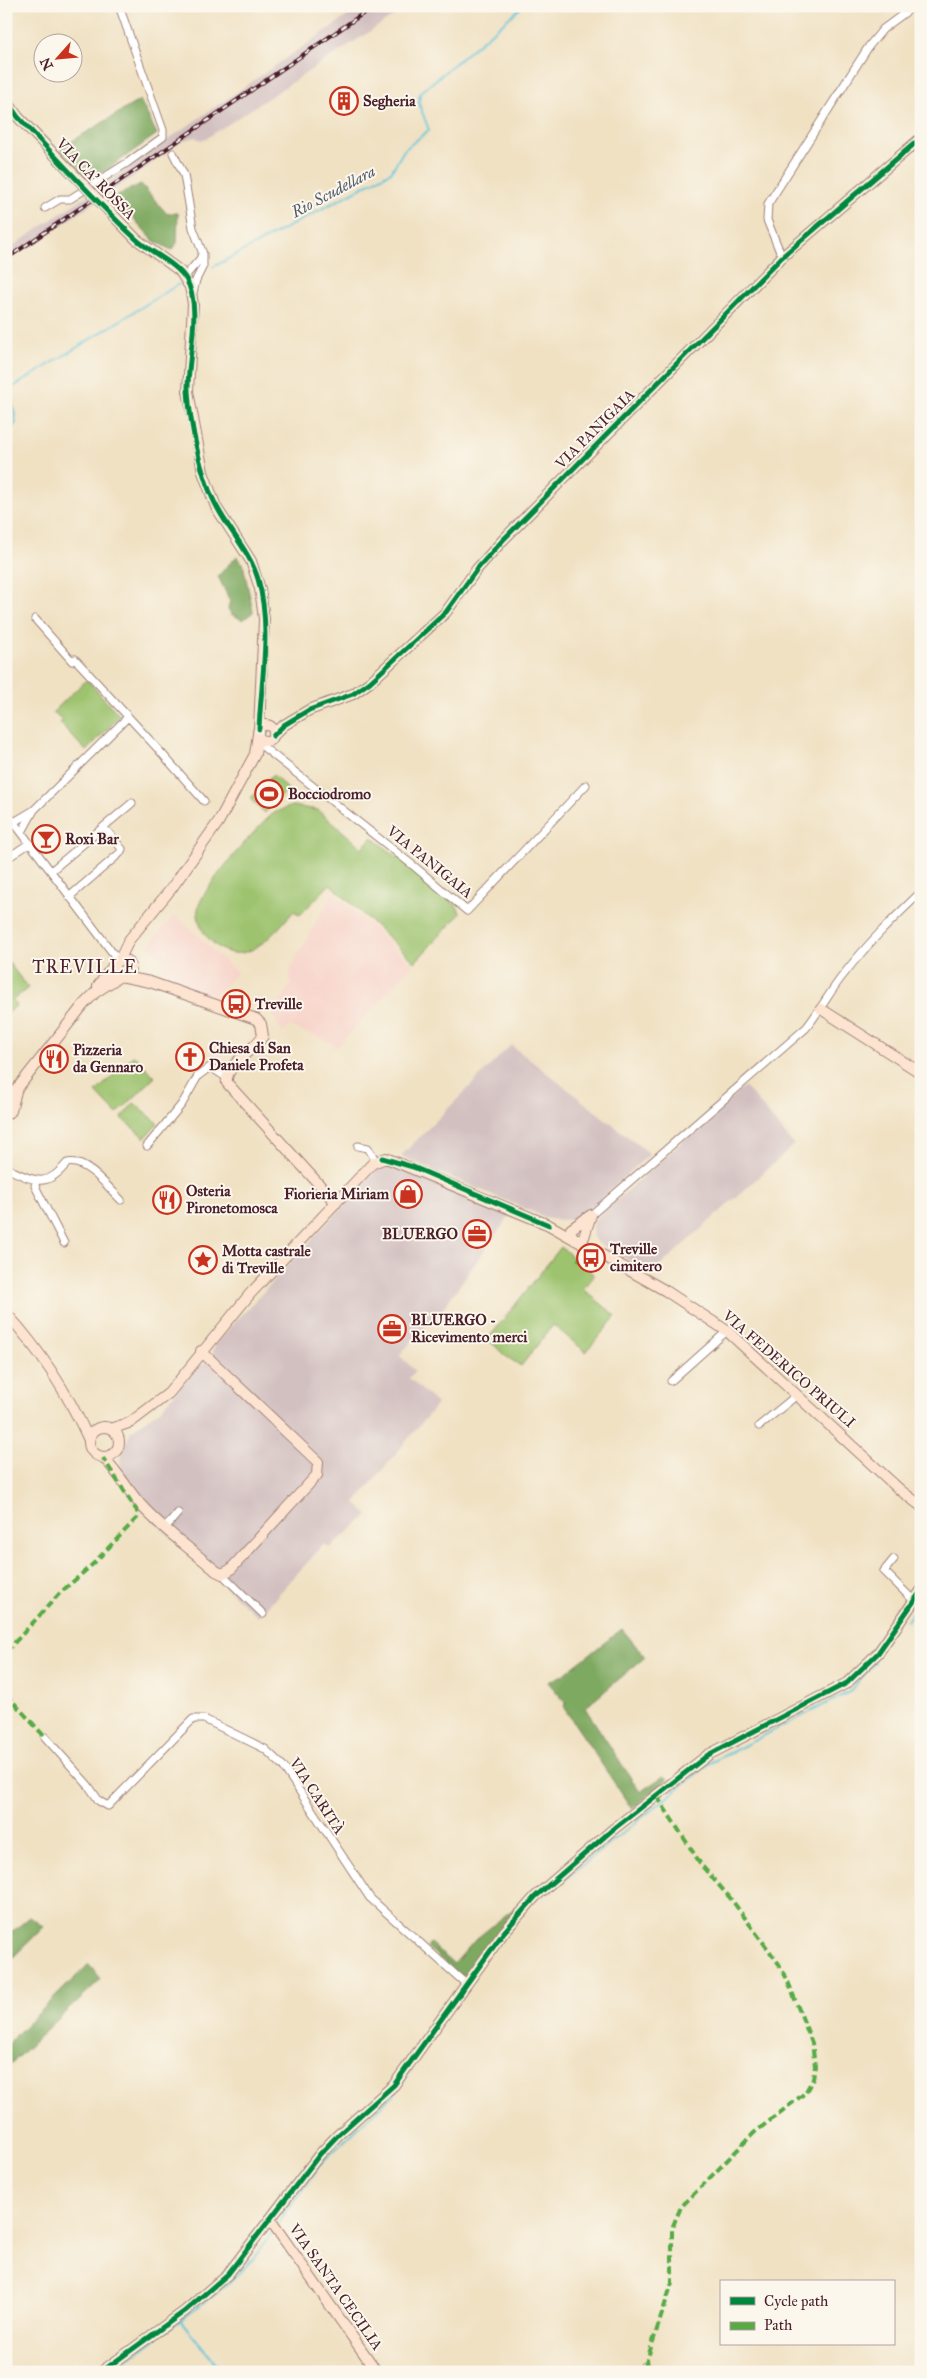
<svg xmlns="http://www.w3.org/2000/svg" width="927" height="2378" font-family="'IM FELL Great Primer',serif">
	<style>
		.built { fill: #f7d1c7 }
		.industrial { fill: #d2bfc0 }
		.green { fill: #9dc36e; stroke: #74714c }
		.forest { fill: #7ea961; stroke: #646446 }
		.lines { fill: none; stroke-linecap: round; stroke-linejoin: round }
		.stream { stroke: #5dc4da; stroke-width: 2 }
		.street-casing { stroke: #9d8077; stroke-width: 9 }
		.secondary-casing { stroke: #9d8077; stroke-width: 12 }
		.street { stroke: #fff; stroke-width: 7 }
		.secondary { stroke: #fde4d1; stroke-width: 10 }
		.rail-casing { stroke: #4a1f2b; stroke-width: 4 }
		.rail { stroke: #fbf7ec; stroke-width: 2; stroke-dasharray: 5.5; stroke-linecap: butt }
		.secondary-bridge-casing { stroke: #9d8077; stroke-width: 12; stroke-linecap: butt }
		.secondary-bridge { stroke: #fde4d1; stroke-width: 10 }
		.quiet { stroke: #57aa44; stroke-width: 4; stroke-dasharray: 8 4; stroke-linecap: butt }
		.cycleway-casing { stroke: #fbf7ec; stroke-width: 8 }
		.cycleway { stroke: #00873e; stroke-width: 5 }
		.labels { text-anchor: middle; stroke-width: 4; stroke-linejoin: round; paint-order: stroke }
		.poi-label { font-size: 15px; font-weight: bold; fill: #4a1f2b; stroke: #fbf7ec; text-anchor: start }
		.street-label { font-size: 15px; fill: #4a1f2b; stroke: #fbf7ec }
		.water-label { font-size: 16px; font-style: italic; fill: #515968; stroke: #fbf7ec }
		.quarter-label { font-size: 18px; letter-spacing: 1px; fill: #4a1f2b; stroke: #fbf7ec }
	</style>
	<rect width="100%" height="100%" fill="#fbf7ec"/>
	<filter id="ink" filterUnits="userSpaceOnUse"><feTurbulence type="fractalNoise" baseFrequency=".02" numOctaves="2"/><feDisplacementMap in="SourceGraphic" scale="10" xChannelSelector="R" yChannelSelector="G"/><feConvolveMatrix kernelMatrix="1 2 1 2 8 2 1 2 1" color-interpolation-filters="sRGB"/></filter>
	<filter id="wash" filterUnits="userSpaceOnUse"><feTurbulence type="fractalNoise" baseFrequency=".0096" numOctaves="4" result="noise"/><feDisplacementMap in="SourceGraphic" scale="20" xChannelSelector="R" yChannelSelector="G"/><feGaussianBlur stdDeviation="1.12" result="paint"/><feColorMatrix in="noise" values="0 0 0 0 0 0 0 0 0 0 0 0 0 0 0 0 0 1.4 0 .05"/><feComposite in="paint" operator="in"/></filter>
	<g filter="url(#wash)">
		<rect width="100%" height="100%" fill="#f0e1c3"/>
		<path class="built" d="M333,892L413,965L337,1047L327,1041L290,1026L282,1033L273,1015L291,983L290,970L294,962Z
			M175,915L237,973L213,998L154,976L167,963L148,946Z"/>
		<path class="industrial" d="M362,6H409L202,141L195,137L182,141L137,174L6,262V251Z
			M511,1045L650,1154L583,1214L570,1220L549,1219L401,1156Z
			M745,1086L794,1145L652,1273L598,1243L593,1237L592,1229L595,1219Z
			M381,1165L398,1167L510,1215L441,1311L399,1355L415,1371L409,1378L437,1404L355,1503L368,1515L330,1548L324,1544L258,1617L137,1506L113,1472L121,1467L120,1459L131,1431L161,1409L192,1374L214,1355L213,1351L216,1343Z"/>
		<path class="green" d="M85,681L89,682L120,716L86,751L60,723L63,720L53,712Z
			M273,775L288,789L265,813L250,799Z
			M292,806L318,810L362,848L372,837L453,901L459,910L460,914L415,962L330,884L300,915L294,911C272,935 243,974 210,940C202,932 197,920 198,909C200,891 258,825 274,813C279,810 287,808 292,806Z
			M6,959L28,988L13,1000L16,1006L6,1014Z
			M134,1055L155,1077L117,1114L96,1092Z
			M134,1103L158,1123L145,1138L121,1118Z
			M561,1247L594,1275L583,1289L616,1316L586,1352L553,1325L521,1366L504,1355L488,1339Z"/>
		<path class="forest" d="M140,100L157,134L88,183L60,151L64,146Z
			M141,184L167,214L178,213L177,243L172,250L154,241L114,197Z
			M237,556L243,564L253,612L243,620L231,614L228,608L230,601L218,576Z
			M622,1629L645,1657L585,1708L640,1792L664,1776L668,1779L632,1809L564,1708L565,1702L548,1682L563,1675Z
			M544,1884L507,1920L467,1977L459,1975L427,1947L430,1943L454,1964L476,1939Z
			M30,1917L44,1927L6,1964V1928L11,1933Z
			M89,1964L101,1979L6,2068V2045Z"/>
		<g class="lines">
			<path class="stream" d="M213,267L391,172L404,150L429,130L419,104L420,93L523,6
				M6,434L16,423L10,389L179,284
				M907,1621L921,1601
				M550,1891L710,1763L849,1692L875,1662
				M279,2222L322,2162L394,2094L411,2070
				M181,2321L223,2372
				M115,2369L222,2289L253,2259L274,2230"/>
		</g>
	</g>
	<g filter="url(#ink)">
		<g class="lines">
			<defs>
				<path id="street" d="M915,6L921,14
					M173,153L184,175L193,228L203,254V266L196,280L193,293
					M45,208L60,199H70L127,163L163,137V130L119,6
					M782,257L767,220L768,204L869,46L883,29L914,6
					M187,280V274L200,259L202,254
					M35,619L72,661L75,659L157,748L204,801
					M262,746L415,867L467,911L586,785
					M6,812L118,960
					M14,822L34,810
					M22,832L34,810L128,717
					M6,859L30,843
					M51,871L132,803
					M69,897L120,853L122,849L108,832
					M147,1146L182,1104L198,1076L210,1067L226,1077
					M358,1146L368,1148L376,1161
					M6,1168C33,1180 46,1190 67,1163C85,1158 109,1188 121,1200
					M36,1181L35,1186L64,1243
					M591,1215L806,1028C820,1011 830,991 844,974C867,944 894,918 921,892
					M671,1381L727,1331
					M759,1426L797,1395
					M166,1527L178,1513
					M894,1559L884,1571L914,1601
					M222,1574L263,1614
					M45,1737L88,1785L99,1801L108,1806L193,1719H204L265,1749L283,1766L370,1898L466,1984
					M643,2372L645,2366"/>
				<path id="secondary" d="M6,100L18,117L80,181
					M109,211L136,239L180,271L190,287L193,304L188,391L203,472L216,507L251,561L260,589L264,619L259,729
					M258 733a8 8 0 1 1 16 0a8 8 0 1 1-16 0Z
					M273,736L284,725L309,710L353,694L370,682L446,612L477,569L503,540L782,257L921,138
					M120,959L129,940L171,889L219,821L255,754L258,734
					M114,965L115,973L120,976L150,982L256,1019L261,1024L263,1036C254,1050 224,1066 227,1083L336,1203
					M98,986L116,962L122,959L128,961L131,967L129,974L124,977
					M821,1009L921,1073
					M6,1099L16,1090L84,1004L96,992L120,976
					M6,1114L11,1111L16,1091
					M572,1237L571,1229L591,1215
					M575,1240L584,1237L591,1215
					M6,1313C41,1351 68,1394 89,1440
					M89 1442a15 15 0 1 1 30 0a15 15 0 1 1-30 0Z
					M111,1429L131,1422L169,1393L250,1294L373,1163L386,1158L549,1225L666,1291L727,1331L900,1490L921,1506
					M104,1458C118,1472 127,1489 140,1504C162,1529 191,1549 216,1571L222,1574L230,1570L317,1475L318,1462L201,1351
					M271,2221L377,2372
					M101,2372L185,2311L228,2274L320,2154L338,2135L394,2085L504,1932L535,1897L611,1831L708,1755L847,1683L878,1653L921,1591"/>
			</defs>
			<use href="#street" class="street-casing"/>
			<use href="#secondary" class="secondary-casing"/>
			<use href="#street" class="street"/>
			<use href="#secondary" class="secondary"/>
			<defs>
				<path id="rail" d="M6,259L374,6"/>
			</defs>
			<use href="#rail" class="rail-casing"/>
			<use href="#rail" class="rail"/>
			<defs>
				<path id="secondary-bridge" d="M80,181L109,211"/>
			</defs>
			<use href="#secondary-bridge" class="secondary-bridge-casing"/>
			<use href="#secondary-bridge" class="secondary-bridge"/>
			<path class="quiet" d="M578,1261L585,1250
				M6,1652L60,1593L93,1564L137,1518V1511L103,1458
				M6,1694L45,1737
				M645,2366L672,2283V2228L681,2207L754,2133L805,2093L813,2079L815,2066L812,2043L787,1979L779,1964L731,1899L702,1866L656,1795"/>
			<defs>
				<path id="cycleway" d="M6,100L18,117C57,158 95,201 136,239C151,253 175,262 186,279C203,308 187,358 188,391C190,424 201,478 217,507C230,532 250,552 258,579C272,627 261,681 259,729
					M273,736L284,725L309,710L353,694L370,682L446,612L477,569L503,540L782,257L921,138
					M382,1158L413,1167L549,1225
					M101,2372L185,2311L228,2274L320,2154L338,2135L394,2085L504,1932L535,1897L611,1831L708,1755L847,1683L878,1653L921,1591"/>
			</defs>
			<use href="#cycleway" class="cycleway-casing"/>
			<use href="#cycleway" class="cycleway"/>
		</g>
	</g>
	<defs>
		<symbol id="building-ring" viewBox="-11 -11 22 22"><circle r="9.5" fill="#fbf7ec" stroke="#c8321e" stroke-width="1.5"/><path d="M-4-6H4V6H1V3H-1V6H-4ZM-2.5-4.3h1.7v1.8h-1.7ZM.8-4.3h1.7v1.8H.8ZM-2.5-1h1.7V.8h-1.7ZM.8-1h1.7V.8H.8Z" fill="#c8321e"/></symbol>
		<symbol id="stadium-ring" viewBox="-11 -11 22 22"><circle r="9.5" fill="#fbf7ec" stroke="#c8321e" stroke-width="1.5"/><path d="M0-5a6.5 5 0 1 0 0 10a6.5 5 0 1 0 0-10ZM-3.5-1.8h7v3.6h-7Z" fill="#c8321e"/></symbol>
		<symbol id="bar-ring" viewBox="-11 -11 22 22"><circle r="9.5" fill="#fbf7ec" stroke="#c8321e" stroke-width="1.5"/><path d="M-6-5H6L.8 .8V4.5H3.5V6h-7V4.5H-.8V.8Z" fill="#c8321e"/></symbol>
		<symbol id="bus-ring" viewBox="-11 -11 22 22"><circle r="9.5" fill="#fbf7ec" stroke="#c8321e" stroke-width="1.5"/><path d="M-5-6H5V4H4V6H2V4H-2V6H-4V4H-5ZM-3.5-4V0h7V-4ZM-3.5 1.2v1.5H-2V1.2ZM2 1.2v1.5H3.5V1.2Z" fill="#c8321e"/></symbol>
		<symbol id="church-ring" viewBox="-11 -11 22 22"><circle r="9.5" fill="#fbf7ec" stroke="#c8321e" stroke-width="1.5"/><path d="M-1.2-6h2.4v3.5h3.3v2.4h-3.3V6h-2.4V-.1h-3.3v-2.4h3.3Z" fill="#c8321e"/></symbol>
		<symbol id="restaurant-ring" viewBox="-11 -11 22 22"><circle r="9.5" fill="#fbf7ec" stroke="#c8321e" stroke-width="1.5"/><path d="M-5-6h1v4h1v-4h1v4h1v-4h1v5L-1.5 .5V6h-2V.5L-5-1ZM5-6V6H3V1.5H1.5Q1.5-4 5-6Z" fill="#c8321e"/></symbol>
		<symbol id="shop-ring" viewBox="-11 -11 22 22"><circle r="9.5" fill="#fbf7ec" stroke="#c8321e" stroke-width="1.5"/><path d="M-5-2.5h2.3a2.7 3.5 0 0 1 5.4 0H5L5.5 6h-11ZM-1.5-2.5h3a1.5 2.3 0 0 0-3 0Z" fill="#c8321e"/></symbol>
		<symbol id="office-ring" viewBox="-11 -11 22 22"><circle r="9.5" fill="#fbf7ec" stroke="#c8321e" stroke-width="1.5"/><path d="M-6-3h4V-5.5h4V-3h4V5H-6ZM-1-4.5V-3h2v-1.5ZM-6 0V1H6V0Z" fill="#c8321e"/></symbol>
		<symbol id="sight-ring" viewBox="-11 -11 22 22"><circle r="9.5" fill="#fbf7ec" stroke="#c8321e" stroke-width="1.5"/><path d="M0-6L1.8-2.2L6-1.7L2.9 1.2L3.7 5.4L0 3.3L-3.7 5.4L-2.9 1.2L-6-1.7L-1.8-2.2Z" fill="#c8321e"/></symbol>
	</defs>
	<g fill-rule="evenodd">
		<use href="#building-ring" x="328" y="85" width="32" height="32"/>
		<use href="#stadium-ring" x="253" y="778" width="32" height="32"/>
		<use href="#bar-ring" x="30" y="823" width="32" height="32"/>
		<use href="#bus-ring" x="220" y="988" width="32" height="32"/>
		<use href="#church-ring" x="174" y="1041" width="32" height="32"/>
		<use href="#restaurant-ring" x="38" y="1043" width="32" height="32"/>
		<use href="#shop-ring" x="392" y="1178" width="32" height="32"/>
		<use href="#restaurant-ring" x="151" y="1184" width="32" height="32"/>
		<use href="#office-ring" x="461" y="1218" width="32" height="32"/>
		<use href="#bus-ring" x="575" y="1242" width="32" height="32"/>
		<use href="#sight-ring" x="187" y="1244" width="32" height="32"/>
		<use href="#office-ring" x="376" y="1313" width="32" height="32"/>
	</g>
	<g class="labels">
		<g class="poi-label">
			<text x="363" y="106">Segheria</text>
			<text x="288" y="799">Bocciodromo</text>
			<text x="65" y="844">Roxi Bar</text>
			<text x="255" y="1009">Treville</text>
			<text x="209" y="1053">Chiesa di San<tspan x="209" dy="17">Daniele Profeta</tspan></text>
			<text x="73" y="1055">Pizzeria<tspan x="73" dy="17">da Gennaro</tspan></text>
			<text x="186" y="1196">Osteria<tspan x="186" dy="17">Pironetomosca</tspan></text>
			<text x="389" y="1199" text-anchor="end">Fiorieria Miriam</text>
			<text x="458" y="1239" text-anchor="end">BLUERGO</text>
			<text x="610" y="1254">Treville<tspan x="610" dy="17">cimitero</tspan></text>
			<text x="222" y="1256">Motta castrale<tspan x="222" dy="17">di Treville</tspan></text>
			<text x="411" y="1325">BLUERGO -<tspan x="411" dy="17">Ricevimento merci</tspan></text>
		</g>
		<g class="street-label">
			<text transform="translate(96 179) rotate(46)" y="5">VIA CA' ROSSA</text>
			<text transform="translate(595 429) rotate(-45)" y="5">VIA PANIGAIA</text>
			<text transform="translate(430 862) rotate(39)" y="5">VIA PANIGAIA</text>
			<text transform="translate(789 1369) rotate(41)" y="5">VIA FEDERICO PRIULI</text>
			<text transform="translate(317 1796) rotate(57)" y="5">VIA CARITÀ</text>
			<text transform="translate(336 2287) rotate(55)" y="5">VIA SANTA CECILIA</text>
		</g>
		<g class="water-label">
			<text transform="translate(333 191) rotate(-28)" y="6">Rio Scudellara</text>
		</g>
		<g class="quarter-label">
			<text x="85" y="973">TREVILLE</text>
		</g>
	</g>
	<rect width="927" height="2378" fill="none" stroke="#fbf7ec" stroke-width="25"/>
	<rect x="720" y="2280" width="175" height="65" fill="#fbf7ec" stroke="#b4a19f"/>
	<rect x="730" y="2297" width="25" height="8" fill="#00873e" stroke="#b4a19f"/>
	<text x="764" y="2306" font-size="15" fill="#4a1f2b">Cycle path</text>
	<rect x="730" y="2322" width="25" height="8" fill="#57aa44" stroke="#b4a19f"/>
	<text x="764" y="2330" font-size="15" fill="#4a1f2b">Path</text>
	<g transform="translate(58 58) rotate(243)"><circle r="24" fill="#fbf7ec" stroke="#b4a19f"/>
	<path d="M0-4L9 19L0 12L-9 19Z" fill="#c8321e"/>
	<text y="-8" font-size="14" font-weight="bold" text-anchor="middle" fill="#4a1f2b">N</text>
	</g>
</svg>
